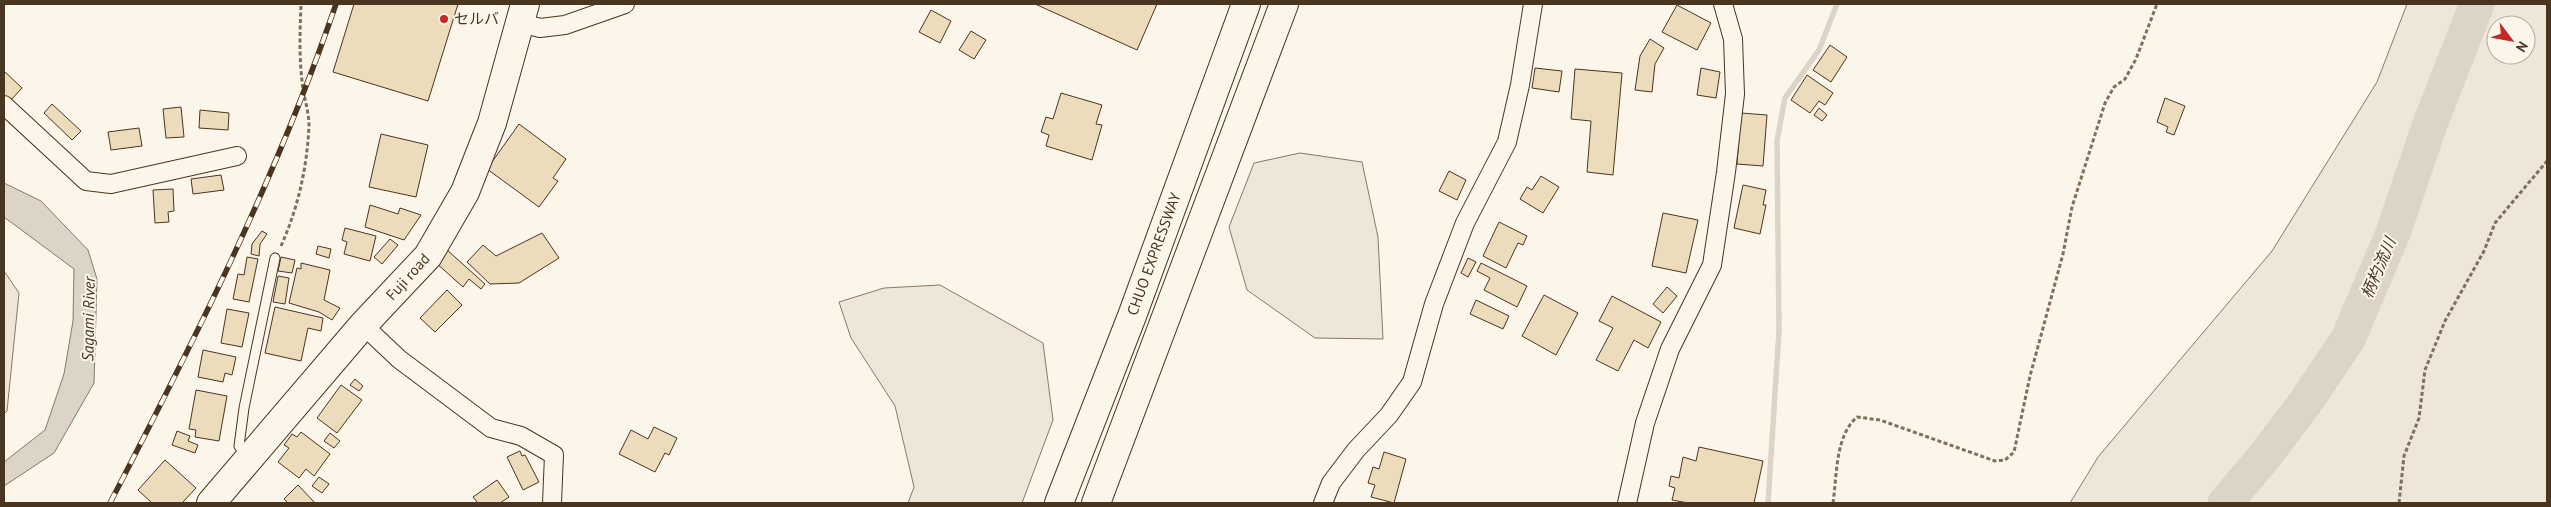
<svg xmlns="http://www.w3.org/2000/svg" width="2551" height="507" font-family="'PT Sans','Noto Sans JP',sans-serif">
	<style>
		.green { fill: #ede6d9; stroke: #887966; fill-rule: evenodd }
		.water { fill: #dcd4c6; stroke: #887966 }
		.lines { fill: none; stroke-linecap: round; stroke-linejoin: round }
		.stream { stroke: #dcd4c6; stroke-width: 5.5 }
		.river { stroke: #dcd4c6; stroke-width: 35 }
		.building { fill: #ecdcbc; stroke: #4a3520 }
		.lane-casing { stroke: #4a3520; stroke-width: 11 }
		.street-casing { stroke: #4a3520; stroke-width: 20 }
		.highway-casing { stroke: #4a3520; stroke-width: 30 }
		.path { stroke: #7f6f5c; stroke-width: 3; stroke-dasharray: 4 2.5; stroke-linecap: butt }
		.lane { stroke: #fbf6e9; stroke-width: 9 }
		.street { stroke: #fbf6e9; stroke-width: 18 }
		.highway { stroke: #fbf6e9; stroke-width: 28 }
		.rail-casing { stroke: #4a3520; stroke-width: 5.5 }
		.rail { stroke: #fbf6e9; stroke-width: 4; stroke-dasharray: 11; stroke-linecap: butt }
		.poi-dot { fill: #c62828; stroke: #fbf6e9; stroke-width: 2 }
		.labels { text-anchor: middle; stroke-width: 4; stroke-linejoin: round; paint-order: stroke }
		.poi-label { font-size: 15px; fill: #4a3520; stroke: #fbf6e9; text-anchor: start }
		.street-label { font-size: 15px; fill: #4a3520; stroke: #fbf6e9 }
		.water-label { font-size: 16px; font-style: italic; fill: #4a3520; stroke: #fbf6e9 }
	</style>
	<rect width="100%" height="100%" fill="#fbf6e9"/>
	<path class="green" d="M2407,4H2547V503H2070L2098,457L2272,251L2377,82ZM2496,25H2526V55H2496Z
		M1300,153L1362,162L1378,237L1383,339L1315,338L1247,290L1229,227L1254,163Z
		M4,271L19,293L7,411L4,414Z
		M940,285L1043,343L1053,420L1022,503H908L914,487L895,406L851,338L839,302L884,288Z"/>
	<path class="water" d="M4,183L41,201L88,250L97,279L94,383L54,453L4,486V462L45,430L64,374L73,321L74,269L4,217Z"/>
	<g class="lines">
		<path class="stream" d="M1768,503L1779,331L1777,141L1785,98L1819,50L1837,4"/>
		<path class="river" d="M2225,503L2264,457L2305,403L2348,339L2393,233L2430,124L2477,4"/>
	</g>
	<path class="building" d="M354,4H458L428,101L333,72Z
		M1035,4H1157L1137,50Z
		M1677,5L1711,23L1697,50L1662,32Z
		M931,10L951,21L940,43L919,32Z
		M971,31L986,40L974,59L959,50Z
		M1650,39L1664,48L1655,64L1652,92L1635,90L1640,56Z
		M1830,45L1847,57L1831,82L1813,70Z
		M1535,68L1562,71L1559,92L1532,88Z
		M1701,68L1720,72L1716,98L1697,95Z
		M1575,69L1622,73L1613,175L1587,172L1591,121L1571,119Z
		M4,71L22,88L10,101L4,95Z
		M1807,75L1833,93L1825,105L1819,101L1810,113L1791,100Z
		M1061,93L1102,105L1096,124L1102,125L1092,160L1046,146L1049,135L1041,132L1046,117L1053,119Z
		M2165,98L2185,106L2174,135L2166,132L2168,127L2157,122Z
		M52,104L81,131L72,140L44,113Z
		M181,107L184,137L166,138L163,109Z
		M1819,108L1827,115L1822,121L1814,115Z
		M200,110L229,113L228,130L199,128Z
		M1741,113L1767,115L1763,166L1737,164Z
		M519,124L566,159L553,178L558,181L539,207L487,169Z
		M139,128L142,146L111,150L108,132Z
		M381,134L428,145L416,197L369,187Z
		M1449,171L1466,180L1457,200L1439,191Z
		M221,175L224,190L193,194L191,179Z
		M1541,176L1559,187L1543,213L1520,199L1527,187L1532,190Z
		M1743,185L1766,190L1763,205H1766L1760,234L1734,228Z
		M173,189L174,211L168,212L169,222L155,223L153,190Z
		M370,205L398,214L400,208L421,215L404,240L365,227Z
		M1663,213L1698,220L1686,273L1652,266Z
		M1499,222L1527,236L1523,245L1518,243L1506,268L1483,256Z
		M345,228L376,236L370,261L344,254L347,242L342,240Z
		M262,231L267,234L260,244L259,256L251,254L252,244Z
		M542,233L559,258L519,283L490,284L467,262L483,245L496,256Z
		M390,239L398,245L382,264L374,257Z
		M318,246L331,249L329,258L316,254Z
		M446,249L485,284L481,289L469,279L463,287L435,262Z
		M247,257L258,259L249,302L233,299L238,274L244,275Z
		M281,257L295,260L292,273L278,271Z
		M1468,258L1476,262L1468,277L1461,273Z
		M301,263L330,270L324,300L340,308L332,320L319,312L289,303L297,268L301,269Z
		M1481,263L1527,286L1517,307L1484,290L1490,278L1477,271Z
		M278,276L289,278L285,304L273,302Z
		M1667,287L1677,296L1663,313L1653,304Z
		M447,290L462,305L435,332L420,318Z
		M1544,295L1578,313L1556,355L1522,336Z
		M1612,296L1661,322L1648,348L1634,340L1618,371L1596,360L1613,328L1599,321Z
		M1476,300L1509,316L1503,329L1470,314Z
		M275,307L323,318L321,331L308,328L301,361L265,353Z
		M227,309L249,313L242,347L221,343Z
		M203,350L236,357L232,375L225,373L223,382L198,377Z
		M355,379L363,386L359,391L350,385Z
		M341,385L362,400L337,433L317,418Z
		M196,390L227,396L219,441L195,437L196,430L189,429Z
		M654,427L677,438L669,455L665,453L655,472L619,454L631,430L648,439Z
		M177,431L190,436L188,441L198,445L195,453L172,445Z
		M301,432L330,454L314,476L306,469L299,478L278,462L289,448L284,445L292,434L297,437Z
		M330,433L340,441L334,448L324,441Z
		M1699,447L1763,461L1754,503H1688L1672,500L1675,488L1669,486L1671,476L1679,478L1683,457L1696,461Z
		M520,451L522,456L525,455L539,482L523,490L507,457Z
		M1384,452L1406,459L1394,503L1371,497L1375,485L1368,483L1373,467L1379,469Z
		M165,460L196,488L182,503H152L138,490Z
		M319,477L329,484L322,493L312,486Z
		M497,480L509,497L500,503H478L473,497Z
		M298,485L315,503H288L284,499Z"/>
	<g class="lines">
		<defs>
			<path id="lane" d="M246,457L239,446L244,408L275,258"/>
			<path id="street" d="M521,23L540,28L565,25L625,4
				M4,105L86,181L111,184L237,156
				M363,325L399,359L491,428L521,436L554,455L552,503
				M1323,503L1331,483L1356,450L1389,415L1412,382L1434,304L1465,223L1507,142L1520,85L1533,4
				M1627,503L1645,423L1670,349L1712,265L1726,172L1735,94L1733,39L1723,4"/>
			<path id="highway" d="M211,503L363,325L428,256L465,192L492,123L525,4
				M1059,503L1132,316L1246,4
				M1096,503L1284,4"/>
		</defs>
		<use href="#lane" class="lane-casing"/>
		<use href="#street" class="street-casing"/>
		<use href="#highway" class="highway-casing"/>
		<path class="path" d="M281,246C298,208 307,168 309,126C309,110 303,96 302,81C299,55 300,29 301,4
			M1833,503C1837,476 1835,436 1857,417L1880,420L1995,461L2005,460L2014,452L2030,376L2063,254L2072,207L2105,103L2114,87L2125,79L2136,59L2157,4
			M2399,503L2404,456L2419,418L2425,370L2445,321L2484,251L2495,223L2547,161"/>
		<use href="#lane" class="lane"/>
		<use href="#street" class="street"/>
		<use href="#highway" class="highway"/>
		<defs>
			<path id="rail" d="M110,503C194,341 277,177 336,4"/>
		</defs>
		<use href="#rail" class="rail-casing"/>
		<use href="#rail" class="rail"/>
	</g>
	<circle class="poi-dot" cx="444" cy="19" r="5"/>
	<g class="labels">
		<g class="poi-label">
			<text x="454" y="24">セルバ</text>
		</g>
		<g class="street-label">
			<text transform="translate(1154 254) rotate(-70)" y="5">CHUO EXPRESSWAY</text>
			<text transform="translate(408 277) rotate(-48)" y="5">Fuji road</text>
		</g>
		<g class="water-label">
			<text transform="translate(2378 268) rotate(-67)" y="6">柄杓流川</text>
			<text transform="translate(88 319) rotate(-89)" y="6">Sagami River</text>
		</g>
	</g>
	<rect width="2551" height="507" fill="none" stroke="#4a3520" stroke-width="10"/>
	<g transform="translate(2511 40) rotate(122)"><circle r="24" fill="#fbf6e9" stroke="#b4a999"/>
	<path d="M0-4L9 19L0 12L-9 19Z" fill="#c62828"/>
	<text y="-8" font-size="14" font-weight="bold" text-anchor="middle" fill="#4a3520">N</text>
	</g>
</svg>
